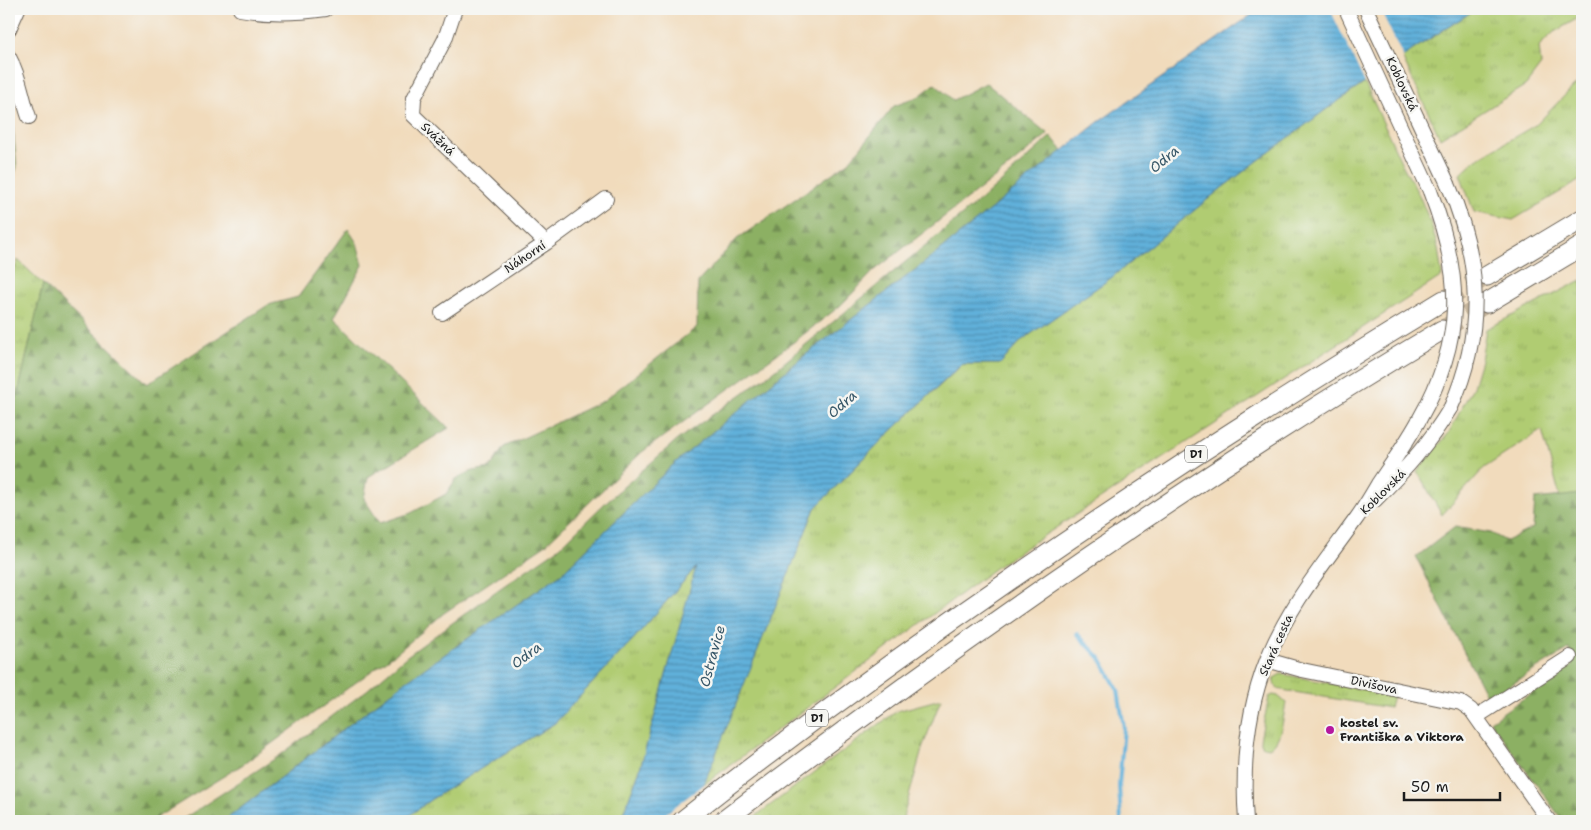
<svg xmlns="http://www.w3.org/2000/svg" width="1591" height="830" font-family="'Shantell Sans',sans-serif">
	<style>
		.grass { fill: url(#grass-tufts); stroke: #667447 }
		.forest { fill: url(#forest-firs); stroke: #546640 }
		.water { fill: url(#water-rules); stroke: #3e667b }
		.pier { fill: #f1dbbc }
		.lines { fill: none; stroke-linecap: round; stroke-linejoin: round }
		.stream { stroke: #60b0da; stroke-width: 4 }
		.highway-tunnel { stroke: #c6b59c; stroke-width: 19; stroke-dasharray: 19 9; stroke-linecap: butt }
		.minor-casing { stroke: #675f54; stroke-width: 16 }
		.highway-casing { stroke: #675f54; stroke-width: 21 }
		.minor { stroke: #fff; stroke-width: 14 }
		.highway { stroke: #fff; stroke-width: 19 }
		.minor-bridge-casing { stroke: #675f54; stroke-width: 16; stroke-linecap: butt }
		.minor-bridge { stroke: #fff; stroke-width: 14 }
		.poi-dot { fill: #b5179e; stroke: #f6f6f2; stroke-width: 2 }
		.labels { text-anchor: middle; stroke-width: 5; stroke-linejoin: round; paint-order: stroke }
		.shield { fill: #f6f6f2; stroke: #5d5d5c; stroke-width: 1 }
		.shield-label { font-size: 11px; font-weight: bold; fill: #1c1c1c }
		.street-label { font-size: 12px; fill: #1c1c1c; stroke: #f6f6f2 }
		.poi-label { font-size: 12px; font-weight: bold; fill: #1c1c1c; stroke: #f6f6f2; text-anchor: start }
		.water-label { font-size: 14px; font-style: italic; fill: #375768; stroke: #f6f6f2 }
	</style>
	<defs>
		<pattern id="grass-tufts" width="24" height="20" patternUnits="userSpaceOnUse" patternTransform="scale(1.25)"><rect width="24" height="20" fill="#b0cc72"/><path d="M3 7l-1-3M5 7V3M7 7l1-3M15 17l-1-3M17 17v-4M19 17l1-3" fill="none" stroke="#97af62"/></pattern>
		<pattern id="forest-firs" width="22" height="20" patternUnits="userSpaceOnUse" patternTransform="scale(1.25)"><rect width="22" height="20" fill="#8cb064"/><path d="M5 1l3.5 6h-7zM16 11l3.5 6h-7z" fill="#728e52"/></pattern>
		<pattern id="water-rules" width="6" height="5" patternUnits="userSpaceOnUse" patternTransform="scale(1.25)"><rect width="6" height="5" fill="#60b0da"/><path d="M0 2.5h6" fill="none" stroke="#4e8eb0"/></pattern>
	</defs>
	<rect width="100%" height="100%" fill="#f6f6f2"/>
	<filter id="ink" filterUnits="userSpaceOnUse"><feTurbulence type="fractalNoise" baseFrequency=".02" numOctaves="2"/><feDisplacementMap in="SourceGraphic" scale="10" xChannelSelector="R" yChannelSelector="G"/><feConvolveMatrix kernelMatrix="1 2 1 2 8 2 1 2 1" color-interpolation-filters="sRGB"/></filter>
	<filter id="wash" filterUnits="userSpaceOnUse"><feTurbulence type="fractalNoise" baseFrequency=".0096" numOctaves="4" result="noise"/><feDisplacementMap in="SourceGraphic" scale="20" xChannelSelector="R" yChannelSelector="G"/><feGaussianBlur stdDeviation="1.12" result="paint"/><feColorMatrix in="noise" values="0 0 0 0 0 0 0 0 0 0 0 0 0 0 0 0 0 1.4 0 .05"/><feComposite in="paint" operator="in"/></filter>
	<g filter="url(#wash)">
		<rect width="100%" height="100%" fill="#f1dbbc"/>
		<path class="grass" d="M1476,9H1582V16L1554,32L1539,46L1541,65L1526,85L1440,138L1402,57Z
			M1582,79V179L1513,220L1474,212L1460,174L1475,160L1537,124L1571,89Z
			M1365,83L1402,164L1419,195L1431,224L1438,248L1442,276L1002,563L702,786L815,508L881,441L963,364H1000L1022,340L1111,278L1223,187L1328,108Z
			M18,260L43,284L19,389L9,418V284Z
			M1582,280V494L1560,497L1542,430L1484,468L1442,515L1417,471L1448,434L1473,387L1481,360L1486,329Z
			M697,566L639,772L620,821H402L430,800L555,723L639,633Z
			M1281,674L1393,695L1390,708L1282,690L1278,689L1274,683V678Z
			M1273,695L1278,696L1286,703C1283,717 1282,741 1269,748L1263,747L1260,740L1269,697Z
			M941,699L923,746L902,821H749L897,711Z"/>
		<path class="forest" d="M986,83L1048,134L1006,169L875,270L840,306L795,341L642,452L545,545L444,613L399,651L245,763L151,821H9V418L19,389L43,284L147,384L268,305L298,297L348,229L357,243L363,265L334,318L449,428L368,477L364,499L380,523L411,513L446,494L456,479L472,471L490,468L504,447L603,401L697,327L698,282L737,239L849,162L894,106L918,97L935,84L953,100Z
			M9,87L17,167L9,191Z
			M1051,136L1063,151L933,256L808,353L675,463L561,574L405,682L224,821H180L279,756L367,690L407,656L499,589L560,547L605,503L677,440L774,371L998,185Z
			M1582,494V821H1563L1490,721L1572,666L1570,648L1488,699L1416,557L1455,527L1491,533L1506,541L1533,528L1535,499Z"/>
		<path class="water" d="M1260,9H1476L1423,43L1328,108L1223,187L1111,278L1022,340L1000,364H962L881,441L815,508L689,821H620L639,772L696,567L639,633L555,723L430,800L402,821H224L405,682L561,574L675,463L808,353L933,256L1097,123Z"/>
		<path class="pier" d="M1330,9H1380L1404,59L1366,85Z
			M706,783L692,821H656Z"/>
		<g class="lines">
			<path class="stream" d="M1077,634L1100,658L1118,690L1124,728L1119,785L1121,821"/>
		</g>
	</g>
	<g filter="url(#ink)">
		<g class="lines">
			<path class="highway-tunnel" d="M1444,300L1487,276
				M1442,330L1487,303"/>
			<defs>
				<path id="minor" d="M240,9C267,14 298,13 326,9
					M455,9L445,39L414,98L413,115L546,243
					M1346,9L1430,191
					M1366,9L1448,184
					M9,29L18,9
					M9,57C21,79 21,95 29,117
					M442,313L546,243L606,199
					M1375,500C1405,470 1429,444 1451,407
					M1267,660L1302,670L1461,703L1471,710L1549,821
					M1476,717L1570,657
					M1246,821C1242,768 1247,710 1267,660C1288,607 1323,565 1356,519C1364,508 1371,496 1378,484C1392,463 1407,442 1419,420"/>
				<path id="highway" d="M1487,276L1582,219
					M1487,303L1582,246
					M682,821C924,631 1181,459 1444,300
					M723,821C954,646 1193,478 1442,330"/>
			</defs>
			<use href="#minor" class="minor-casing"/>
			<use href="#highway" class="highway-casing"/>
			<use href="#minor" class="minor"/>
			<use href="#highway" class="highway"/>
			<defs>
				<path id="minor-bridge" d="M1448,184C1481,260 1485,331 1451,407
					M1419,420C1465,339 1463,276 1430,191"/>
			</defs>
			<use href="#minor-bridge" class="minor-bridge-casing"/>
			<use href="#minor-bridge" class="minor-bridge"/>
		</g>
	</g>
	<circle class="poi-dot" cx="1330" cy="730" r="5"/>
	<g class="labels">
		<g class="shield">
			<rect x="1185" y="445.5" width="22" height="17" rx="4"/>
			<rect x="806" y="709.5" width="22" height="17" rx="4"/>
		</g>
		<g class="shield-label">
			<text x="1196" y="458">D1</text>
			<text x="817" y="722">D1</text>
		</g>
		<g class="street-label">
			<text transform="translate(1402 84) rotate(65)" y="4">Koblovská</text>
			<text transform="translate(438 139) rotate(44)" y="4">Svážná</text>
			<text transform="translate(525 257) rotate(-34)" y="4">Náhorní</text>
			<text transform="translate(1383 492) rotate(-45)" y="4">Koblovská</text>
			<text transform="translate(1276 645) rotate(-66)" y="4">Stará cesta</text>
			<text transform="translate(1374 685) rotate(12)" y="4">Divišova</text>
		</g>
		<g class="poi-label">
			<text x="1340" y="727">kostel sv.<tspan x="1340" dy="14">Františka a Viktora</tspan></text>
		</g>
		<g class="water-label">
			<text transform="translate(1164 159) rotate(-40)" y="5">Odra</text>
			<text transform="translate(842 404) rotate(-41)" y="5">Odra</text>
			<text transform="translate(526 655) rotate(-37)" y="5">Odra</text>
			<text transform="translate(712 656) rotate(-75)" y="5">Ostravice</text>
		</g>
	</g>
	<rect width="1591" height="830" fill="none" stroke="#f6f6f2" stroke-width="30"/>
	<path d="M1404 792v8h96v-8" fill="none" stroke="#1c1c1c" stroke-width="2.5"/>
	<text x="1411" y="792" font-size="15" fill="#1c1c1c" stroke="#f6f6f2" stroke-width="4" paint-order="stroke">50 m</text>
</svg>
